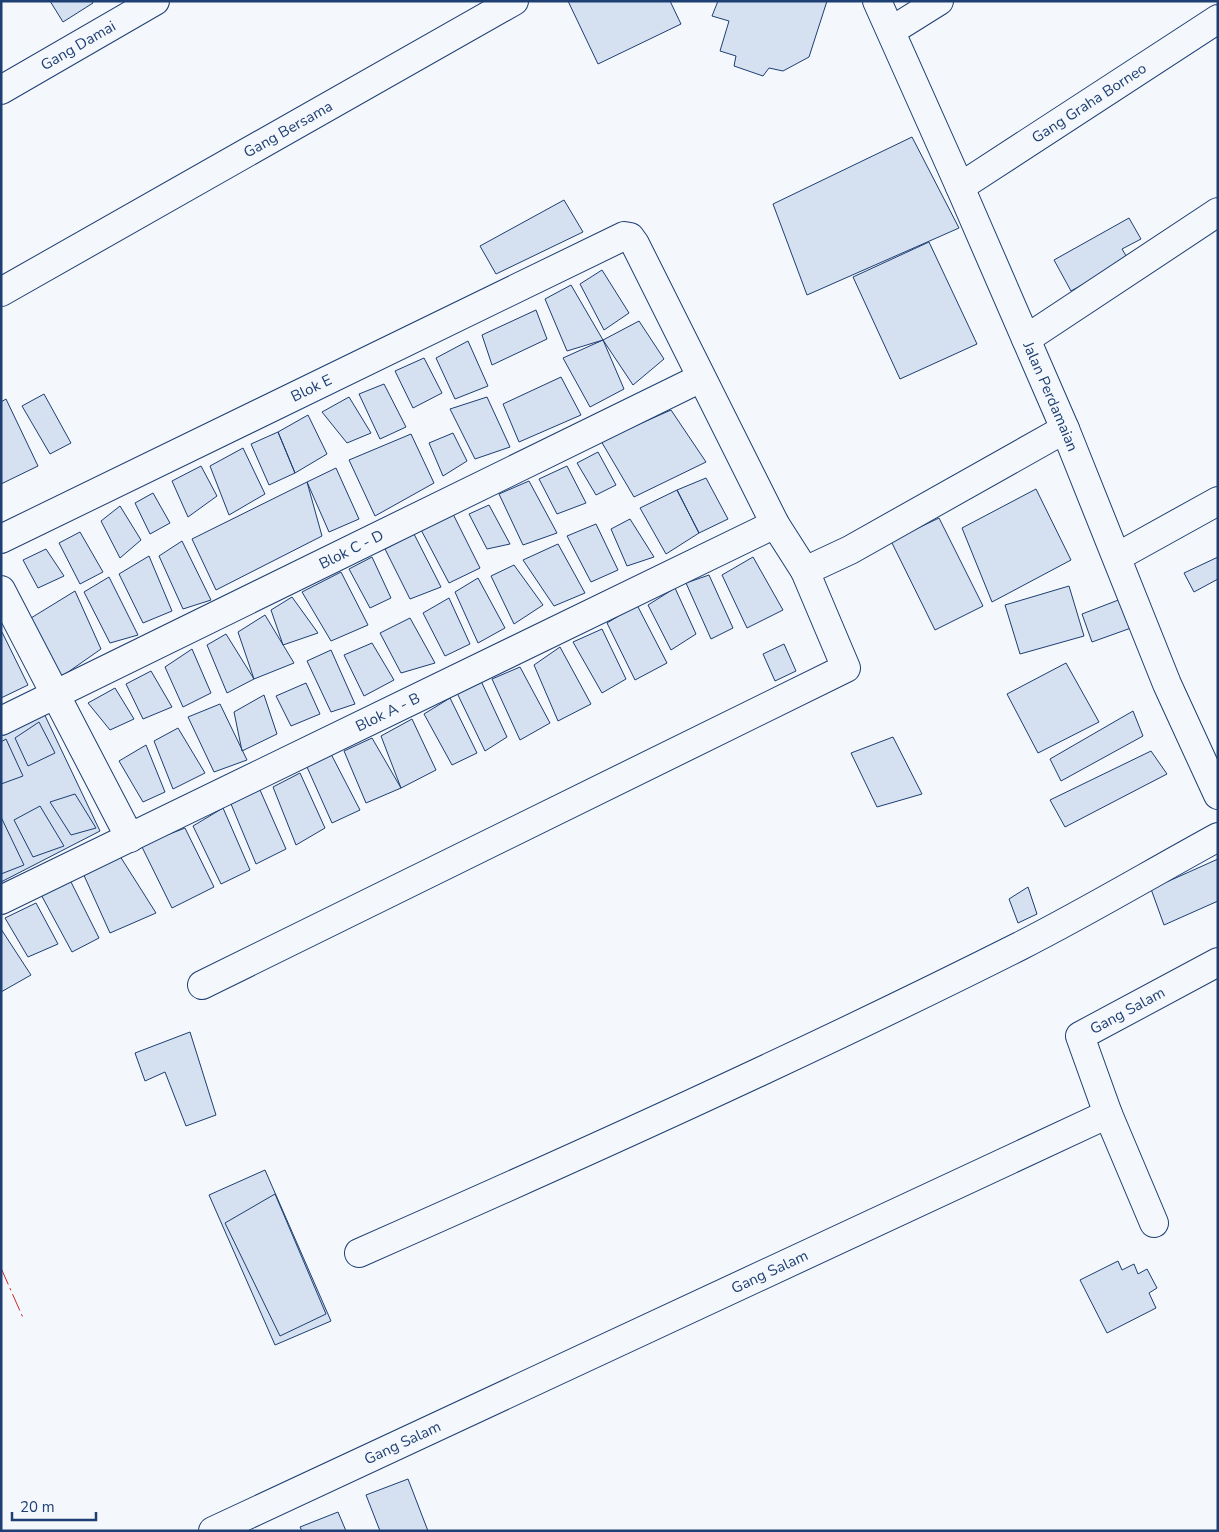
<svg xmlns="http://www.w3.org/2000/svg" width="1219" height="1532" font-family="'Nunito Sans',sans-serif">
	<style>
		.building { fill: #d5e0f0; stroke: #1d3f73 }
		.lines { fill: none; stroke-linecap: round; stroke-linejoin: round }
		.minor-casing { stroke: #1d3f73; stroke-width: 30 }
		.minor { stroke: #f4f7fb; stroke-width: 28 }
		.power { stroke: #c62828; stroke-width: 1; stroke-dasharray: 18 4 2.5 4; stroke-linecap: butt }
		.labels { text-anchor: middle; stroke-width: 4; stroke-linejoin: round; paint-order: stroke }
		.street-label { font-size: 15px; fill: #1d3f73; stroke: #f4f7fb }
	</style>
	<rect width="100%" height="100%" fill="#f4f7fb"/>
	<path class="building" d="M50,1H92L93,3L63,22Z
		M568,1H670L681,24L598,64Z
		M718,1H827L809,57L783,71L769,68L763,76L734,66L736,56L720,51L729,21L712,16Z
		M912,137L959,228L807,295L773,204Z
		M564,200L583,232L496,274L480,246Z
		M1129,218L1141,239L1122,249L1128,259L1071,291L1054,260Z
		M929,242L977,344L900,379L853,277Z
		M602,270L629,313L604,330L580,284Z
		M571,285L603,340L567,351L545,299Z
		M536,310L547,339L492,365L482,335Z
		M639,321L664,359L633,385L603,340Z
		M603,340L624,389L590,407L563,358Z
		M468,341L488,386L455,399L436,358Z
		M424,358L442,393L413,408L395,371Z
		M561,377L581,415L519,442L503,404Z
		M384,384L406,427L380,439L359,394Z
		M44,394L71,443L50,454L22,406Z
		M349,397L371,433L347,443L322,412Z
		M487,397L510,447L475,459L450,409Z
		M6,399L38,466L1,484V402Z
		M671,410L706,462L634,497L601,441Z
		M308,415L327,454L295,473L278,432Z
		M278,432L295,473L269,485L251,444Z
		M453,433L467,461L443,476L429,443Z
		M411,434L434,483L375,516L349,460Z
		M243,448L265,494L229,515L210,466Z
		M598,452L616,485L596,495L577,463Z
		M201,466L217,496L188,517L172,481Z
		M567,466L586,503L557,514L539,479Z
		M336,468L359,519L329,532L307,482Z
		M706,478L728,519L699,533L677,490Z
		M529,481L557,533L523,545L499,494Z
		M307,482L322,536L216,590L192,539Z
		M1036,489L1071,560L992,602L962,528Z
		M677,490L699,533L666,554L640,508Z
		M153,493L170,523L150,534L135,503Z
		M489,505L510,544L487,549L469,514Z
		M120,506L141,540L120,558L101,521Z
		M452,512L480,568L449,583L419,526Z
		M939,518L983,606L935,630L891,541Z
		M630,519L654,557L627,566L611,529Z
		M596,524L618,570L591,582L567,536Z
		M80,532L103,572L80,584L59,543Z
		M414,534L441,587L410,599L385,549Z
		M182,541L211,600L183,609L159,556Z
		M558,544L585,593L554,606L523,560Z
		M46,549L64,576L38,588L23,560Z
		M149,556L172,611L143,623L119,574Z
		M372,557L391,598L370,608L349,569Z
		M753,557L783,610L747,628L722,575Z
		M1218,557V579L1194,592L1184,573Z
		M514,565L543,605L514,624L491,576Z
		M341,572L368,625L331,641L302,592Z
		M709,575L733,628L711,639L686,583Z
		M109,577L138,635L110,643L84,592Z
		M478,578L505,628L478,643L455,592Z
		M1069,586L1084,636L1020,654L1005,605Z
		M675,588L696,634L671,650L648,605Z
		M75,591L101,649L61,677L31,618Z
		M292,597L318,633L283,645L271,610Z
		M449,598L470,644L445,656L423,613Z
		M1121,599L1131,628L1092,642L1082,614Z
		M637,605L667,663L635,680L607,623Z
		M265,615L294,663L254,679L238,632Z
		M410,618L435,663L401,673L380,633Z
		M602,629L626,679L602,693L573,642Z
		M2,632L28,685L1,698V633Z
		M226,634L254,679L227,693L207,645Z
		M372,643L394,680L364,696L344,655Z
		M784,644L796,671L775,681L763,654Z
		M560,647L591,704L558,721L534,665Z
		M192,649L211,693L183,707L165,667Z
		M331,650L355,704L331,712L307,661Z
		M1066,663L1099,722L1038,753L1007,694Z
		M520,667L550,723L520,740L492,679Z
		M151,671L172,707L143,719L126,684Z
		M481,681L507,737L485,751L457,693Z
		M306,683L320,714L291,726L276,696Z
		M115,688L134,719L110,730L88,703Z
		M264,695L277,734L242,751L234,712Z
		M450,698L477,753L452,765L424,714Z
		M39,703L100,831L1,882V723Z
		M220,704L247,760L214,772L188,717Z
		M1133,711L1143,736L1061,781L1050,759Z
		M412,719L436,770L401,788L381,736Z
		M39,722L55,753L28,766L15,738Z
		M178,728L205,773L173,789L154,741Z
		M893,737L922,794L877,807L851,753Z
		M372,738L401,788L366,803L344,751Z
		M6,739L23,776L1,784V742Z
		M146,745L165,792L143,802L119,761Z
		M1151,751L1167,774L1065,827L1050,800Z
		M331,754L360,810L332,823L307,767Z
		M300,773L325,828L296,845L273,787Z
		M260,790L286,849L256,864L231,804Z
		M75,794L96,828L71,835L50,802Z
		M40,806L64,846L33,857L14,820Z
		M223,808L250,870L221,884L193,826Z
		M1,817L24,865L1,874Z
		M185,828L214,887L172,908L141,845Z
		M118,853L156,913L110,933L82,871Z
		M1218,859V901L1164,925L1151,889Z
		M68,876L99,938L72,952L38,889Z
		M1028,887L1037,914L1018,923L1009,899Z
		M36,903L58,944L28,957L5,918Z
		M1,929L31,975L1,992Z
		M190,1032L216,1115L186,1126L165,1072L145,1081L135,1053Z
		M265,1170L331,1321L275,1345L209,1195Z
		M275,1194L326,1314L280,1336L225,1223Z
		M1118,1261L1122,1270L1134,1264L1138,1274L1147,1269L1157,1288L1149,1293L1156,1308L1107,1333L1080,1280Z
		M408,1479L428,1531H380L366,1495Z
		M338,1512L346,1531H302L300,1527Z"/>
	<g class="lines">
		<defs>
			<g id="minor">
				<path id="s1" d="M877,1L960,187L1065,429L1167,684L1218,795"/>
				<path d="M891,31L939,1"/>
				<path id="s2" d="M1,90L155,1"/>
				<path id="s3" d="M960,187L1218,19"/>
				<path id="s4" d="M1,292L514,1"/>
				<path d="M1026,339L1218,212"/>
				<path id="s5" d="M1,539L624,236L630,237L635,244L775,524L805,571L850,550L1065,429"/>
				<path d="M1117,557L1218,501"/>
				<path d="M1,590L130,838"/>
				<path id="s6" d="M1,721L701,378"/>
				<path id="s7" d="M1,900L775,524"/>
				<path d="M202,985L846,668L805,571"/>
				<path d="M1108,1114L1154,1223"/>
				<path d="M359,1253C581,1155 803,1055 1020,946C1087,912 1152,873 1218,837"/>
				<path id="s8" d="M213,1531L1108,1114L1080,1036L1218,962"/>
			</g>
		</defs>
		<use href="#minor" class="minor-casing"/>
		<use href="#minor" class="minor"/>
		<path class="power" d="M1,1268L24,1320"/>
	</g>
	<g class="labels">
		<g class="street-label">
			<text dy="5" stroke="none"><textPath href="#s2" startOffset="89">Gang Damai</textPath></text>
			<text dy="5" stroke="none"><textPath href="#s3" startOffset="154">Gang Graha Borneo</textPath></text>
			<text dy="5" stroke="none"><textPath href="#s4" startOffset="330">Gang Bersama</textPath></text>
			<text dy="5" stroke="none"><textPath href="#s5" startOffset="345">Blok E</textPath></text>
			<text dy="5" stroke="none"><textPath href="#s1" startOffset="432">Jalan Perdamaian</textPath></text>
			<text dy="5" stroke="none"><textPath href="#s6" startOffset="390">Blok C - D</textPath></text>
			<text dy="5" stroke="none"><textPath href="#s7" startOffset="430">Blok A - B</textPath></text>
			<text dy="5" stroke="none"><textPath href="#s8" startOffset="1124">Gang Salam</textPath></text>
			<text dy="5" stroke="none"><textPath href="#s8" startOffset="614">Gang Salam</textPath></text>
			<text dy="5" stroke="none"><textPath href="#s8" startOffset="209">Gang Salam</textPath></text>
		</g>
	</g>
	<rect width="1219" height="1532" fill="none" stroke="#1d3f73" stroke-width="5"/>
	<path d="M12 1512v8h84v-8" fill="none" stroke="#1d3f73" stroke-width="2.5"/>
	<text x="20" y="1512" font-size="15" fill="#1d3f73" stroke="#f4f7fb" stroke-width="4" paint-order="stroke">20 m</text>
</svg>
